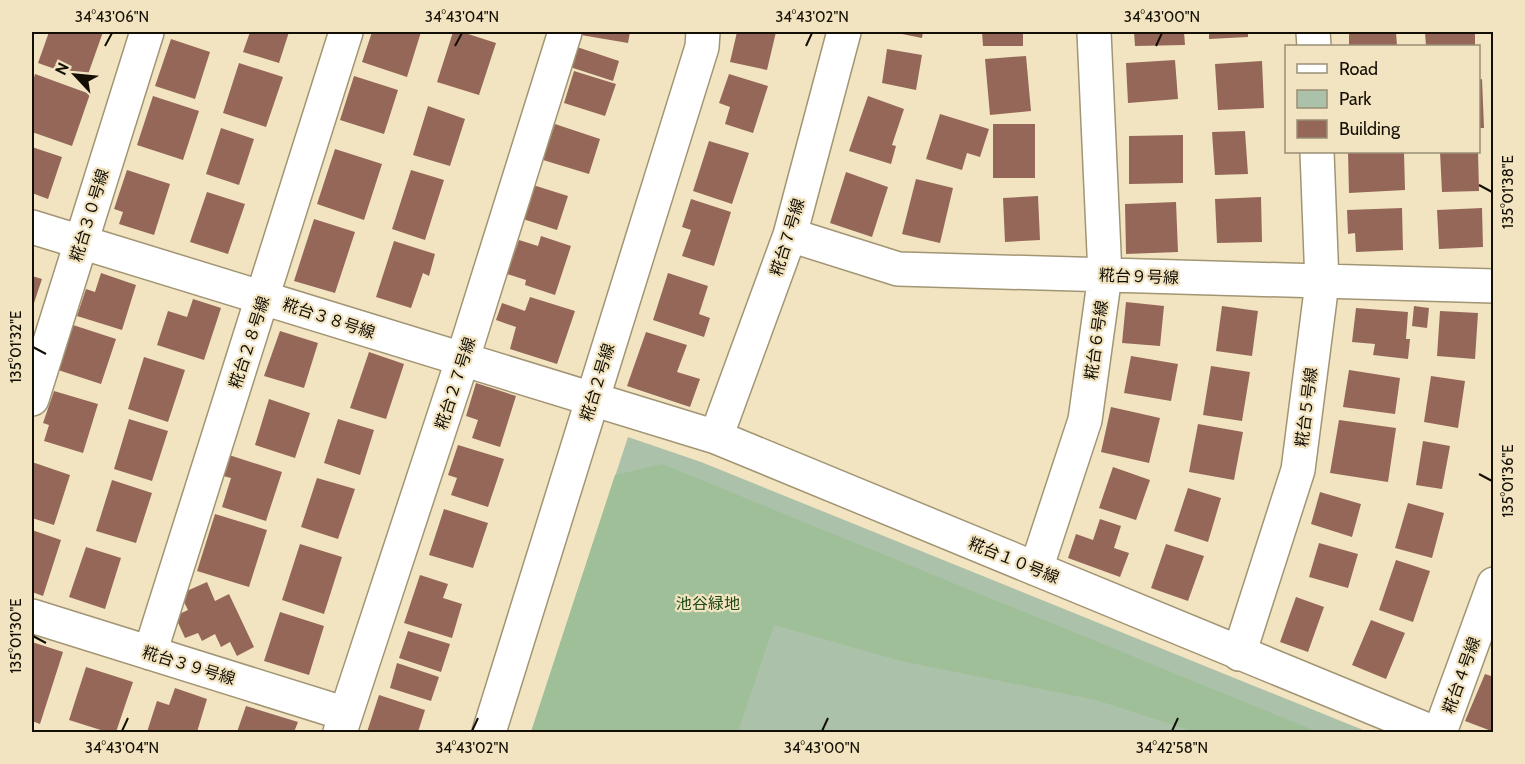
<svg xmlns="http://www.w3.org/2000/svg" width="1525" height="764" font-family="Cabin,'Noto Sans JP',sans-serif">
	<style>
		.green { fill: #acc1a9 }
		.forest { fill: #9fbf99 }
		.building { fill: #956759 }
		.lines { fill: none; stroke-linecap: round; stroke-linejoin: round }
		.street-casing { stroke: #a29574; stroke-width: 36 }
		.secondary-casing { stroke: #a29574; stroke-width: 36 }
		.street { stroke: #fff; stroke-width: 33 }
		.secondary { stroke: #fff; stroke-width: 33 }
		.ticks { fill: none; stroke: #140f04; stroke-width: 2 }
		.labels { text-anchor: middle; stroke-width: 4.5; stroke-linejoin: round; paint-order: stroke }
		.street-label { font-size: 16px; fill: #140f04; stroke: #f2e4c1 }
		.park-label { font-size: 16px; fill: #1b4714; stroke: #f2e4c1 }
		.neatline { fill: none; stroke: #140f04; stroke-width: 2 }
		.ticks-label { font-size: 15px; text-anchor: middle; fill: #140f04 }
	</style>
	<rect width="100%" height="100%" fill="#f2e4c1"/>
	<path class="green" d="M628,437L701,462L1368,732H531Z"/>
	<path class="forest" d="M662,464L1318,732H1195L1096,700L901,661L774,625L738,732H531L615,475Z"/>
	<path class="building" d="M49,32H103L86,80L38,63Z
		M250,32H289L279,63L243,52Z
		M372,32H421L407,77L362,62Z
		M453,32H462L496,43L479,95L437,82Z
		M581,32H630L628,43L581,35Z
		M737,32H776L767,70L730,62Z
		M892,32H923L922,38Z
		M982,32H1023V46H983Z
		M1134,32H1184L1185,45L1135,46Z
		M1209,32H1248V37L1209,39Z
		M1349,32H1396L1397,46H1349Z
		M1425,32H1475V46H1426Z
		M171,39L210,52L195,99L155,86Z
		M577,47L619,61L613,81L570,67Z
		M887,49L922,55L916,90L882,83Z
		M1026,56L1031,111L990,115L985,59Z
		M1175,60L1178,99L1128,103L1126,63Z
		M1262,61L1264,108L1218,110L1215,64Z
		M239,63L283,77L266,127L223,113Z
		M574,71L616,84L605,116L564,103Z
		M35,74L90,94L72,146L32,132V85Z
		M729,74L768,86L753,133L725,124L730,107L719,103Z
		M354,76L398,90L384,134L340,120Z
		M1482,79L1484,128H1478V80Z
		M153,96L199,111L183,160L137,145Z
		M868,96L904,109L892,145L896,146L891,164L849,151Z
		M428,106L465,119L450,166L413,155Z
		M940,114L989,129L980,157L967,153L962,170L926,159Z
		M555,124L600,139L589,174L543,160Z
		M993,124H1035V178H993Z
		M221,128L254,139L239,185L206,174Z
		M1245,131L1248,174L1215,175L1212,132Z
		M1183,135V183L1129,184V136Z
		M709,141L749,153L732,204L693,191Z
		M32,147L62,157L48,199L32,193Z
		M335,149L382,164L364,220L317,204Z
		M1348,152H1404L1405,190L1349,193Z
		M1440,152H1478L1479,191L1442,192Z
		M127,170L170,184L154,235L119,224L123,212L114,209Z
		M411,170L444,180L425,240L392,229Z
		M846,172L888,187L872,237L830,223Z
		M916,179L953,188L940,243L902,234Z
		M533,185L568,196L557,230L523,219Z
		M207,192L245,204L228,254L190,242Z
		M1038,196L1040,240L1005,242L1003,198Z
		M1261,197L1262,242L1217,243L1215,199Z
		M691,199L731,212L714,266L682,256L691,230L682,227Z
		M1176,202L1178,252L1126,254L1125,204Z
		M1402,208L1403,250L1356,252L1355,233L1348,234L1347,210Z
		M1482,208L1483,247L1439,249L1437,210Z
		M314,219L355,232L335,293L294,281Z
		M541,236L571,246L555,295L525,285L526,280L507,274L519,240L538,246Z
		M394,241L435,254L429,276L423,273L411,308L376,297Z
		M101,273L136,285L122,330L77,316L86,289L95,292Z
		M668,273L708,286L699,314L710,318L704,337L653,320Z
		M32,276L42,279L32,309Z
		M530,297L575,311L557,364L510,349L516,327L496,320L502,303L525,311Z
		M193,299L221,308L204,360L157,345L168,311L187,317Z
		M1126,302L1164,306L1160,346L1122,343Z
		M1222,306L1258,311L1252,356L1216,351Z
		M1414,306L1429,308L1427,328L1412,326Z
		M1356,308L1408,312L1406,339H1410L1408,359L1373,355L1375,344L1352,342Z
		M1440,311L1478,313L1475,359L1437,356Z
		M70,324L116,339L101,384L55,369Z
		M280,331L318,343L304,388L264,376Z
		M646,332L687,345L677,372L700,379L690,407L627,386Z
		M369,352L404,364L386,419L350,408Z
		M1131,356L1178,364L1171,401L1124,393Z
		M144,357L185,370L168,422L128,409Z
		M1211,366L1250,372L1242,421L1203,415Z
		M1349,370L1400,378L1395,414L1343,407Z
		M1431,376L1465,381L1458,428L1424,422Z
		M476,383L516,396L500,447L472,438L478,420L466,416Z
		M54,391L98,404L83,453L44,441L49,425L43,423Z
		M269,399L310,413L295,458L255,445Z
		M1111,407L1160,418L1149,463L1101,452Z
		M129,419L168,431L152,481L114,469Z
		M338,419L374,430L360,475L324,463Z
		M1339,420L1396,428L1388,482L1330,473Z
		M1198,424L1243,432L1234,480L1189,472Z
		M1423,441L1450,446L1442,489L1416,485Z
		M458,445L504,459L488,507L451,495L457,478L448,475Z
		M229,455L282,472L266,521L222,507L231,478L223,476Z
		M32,462L70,475L54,525L32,518Z
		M1113,467L1150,480L1136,520L1099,508Z
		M317,478L355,489L338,539L301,527Z
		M112,480L152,493L136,543L96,531Z
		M1188,488L1221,498L1208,542L1174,531Z
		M1320,492L1361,504L1352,537L1311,524Z
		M1408,503L1444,513L1432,558L1395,548Z
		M444,509L488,523L473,568L429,555Z
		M215,514L267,530L249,587L197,571Z
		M1100,519L1121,526L1114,548L1129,553L1120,577L1068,558L1076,534L1093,540Z
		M32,530L61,540L43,596L32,592Z
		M1319,543L1358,554L1348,588L1309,577Z
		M300,544L342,557L324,614L282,600Z
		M1166,544L1204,556L1188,601L1151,588Z
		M86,547L121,558L105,609L69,597Z
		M1396,560L1430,571L1413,622L1379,610Z
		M420,575L448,584L443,598L462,604L452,638L404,623Z
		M207,582L215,601L229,594L254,647L237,656L230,642L221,647L215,634L202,641L198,633L185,638L175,616L188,610L180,594Z
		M1296,597L1324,607L1308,652L1280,642Z
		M280,612L324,626L309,675L264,661Z
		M1371,620L1405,633L1386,679L1352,665Z
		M408,631L450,644L441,672L399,658Z
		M32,642L63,652L40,724L32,721Z
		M397,663L439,677L431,701L390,688Z
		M86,667L133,682L116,732H107L69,720Z
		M1485,674L1494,677V732L1465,721Z
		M175,688L207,699L197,732H147L157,701L169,705Z
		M379,695L425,710L418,732H367Z
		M246,706L298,722L294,732H237Z"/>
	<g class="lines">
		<defs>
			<path id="street" d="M1313,32L1314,46
				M32,227L716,437L1432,732
				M790,235L898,269L1494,286
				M32,399L147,32
				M716,437L790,235L844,32
				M1036,569L1085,420L1105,275L1094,32
				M32,616L346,714
				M150,653L346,32
				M1239,654L1298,470L1322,283L1317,152
				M340,732L462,361L565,32
				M1440,732L1494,584"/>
			<path id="secondary" d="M489,732L702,47L703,32"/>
		</defs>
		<use href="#street" class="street-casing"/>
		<use href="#secondary" class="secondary-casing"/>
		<use href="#street" class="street"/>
		<use href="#secondary" class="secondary"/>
	</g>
	<path class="ticks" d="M105,46L112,33M455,46L462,33M806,46L812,33M1156,46L1162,33M1479,185L1492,192M33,347L46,354M1479,474L1492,481M33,636L46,643M122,731L128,718M472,731L478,718M822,731L828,718M1172,731L1178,718"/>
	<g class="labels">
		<g class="street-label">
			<text transform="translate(89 215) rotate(-73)" y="6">糀台３０号線</text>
			<text transform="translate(787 237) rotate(-73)" y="6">糀台７号線</text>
			<text transform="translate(1139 276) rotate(2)" y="6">糀台９号線</text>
			<text transform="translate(329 318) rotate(18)" y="6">糀台３８号線</text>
			<text transform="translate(1096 340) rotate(-82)" y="6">糀台６号線</text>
			<text transform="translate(249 342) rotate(-72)" y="6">糀台２８号線</text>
			<text transform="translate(597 382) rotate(-73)" y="6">糀台２号線</text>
			<text transform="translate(455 383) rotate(-72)" y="6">糀台２７号線</text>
			<text transform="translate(1306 407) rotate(-83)" y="6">糀台５号線</text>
			<text transform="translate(1014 560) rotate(22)" y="6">糀台１０号線</text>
			<text transform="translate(189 665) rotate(17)" y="6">糀台３９号線</text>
			<text transform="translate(1461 675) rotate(-70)" y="6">糀台４号線</text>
		</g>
		<g class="park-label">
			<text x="708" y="609">池谷緑地</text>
		</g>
	</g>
	<rect width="1525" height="764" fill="none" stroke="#f2e4c1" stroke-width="66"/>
	<rect x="1285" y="45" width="195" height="108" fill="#f2e4c1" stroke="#998f75" stroke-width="1.5"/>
	<rect x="1297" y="64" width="30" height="9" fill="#ffffff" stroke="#998f75" stroke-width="1.5"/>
	<text x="1339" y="75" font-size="18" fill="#140f04">Road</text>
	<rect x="1297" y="90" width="30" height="18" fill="#acc1a9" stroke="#998f75" stroke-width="1.5"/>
	<text x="1339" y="105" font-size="18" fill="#140f04">Park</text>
	<rect x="1297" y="120" width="30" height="18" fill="#956759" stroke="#998f75" stroke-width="1.5"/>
	<text x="1339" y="135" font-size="18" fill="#140f04">Building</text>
	<g transform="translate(75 75) rotate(296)" stroke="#f2e4c1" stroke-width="4.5" paint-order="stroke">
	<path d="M0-4.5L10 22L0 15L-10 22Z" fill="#140f04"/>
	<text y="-9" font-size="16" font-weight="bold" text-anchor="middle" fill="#140f04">N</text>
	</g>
	<rect x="33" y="33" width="1459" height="698" class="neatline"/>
	<g class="ticks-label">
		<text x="112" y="22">34°43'06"N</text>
		<text x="462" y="22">34°43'04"N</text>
		<text x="812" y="22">34°43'02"N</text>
		<text x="1162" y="22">34°43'00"N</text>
		<text transform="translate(1508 192) rotate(-90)" y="5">135°01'38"E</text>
		<text transform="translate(16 347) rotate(-90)" y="5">135°01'32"E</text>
		<text transform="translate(1508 481) rotate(-90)" y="5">135°01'36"E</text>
		<text transform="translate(16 636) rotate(-90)" y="5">135°01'30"E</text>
		<text x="122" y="753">34°43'04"N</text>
		<text x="472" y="753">34°43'02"N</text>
		<text x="822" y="753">34°43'00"N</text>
		<text x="1172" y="753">34°42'58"N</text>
	</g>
</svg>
